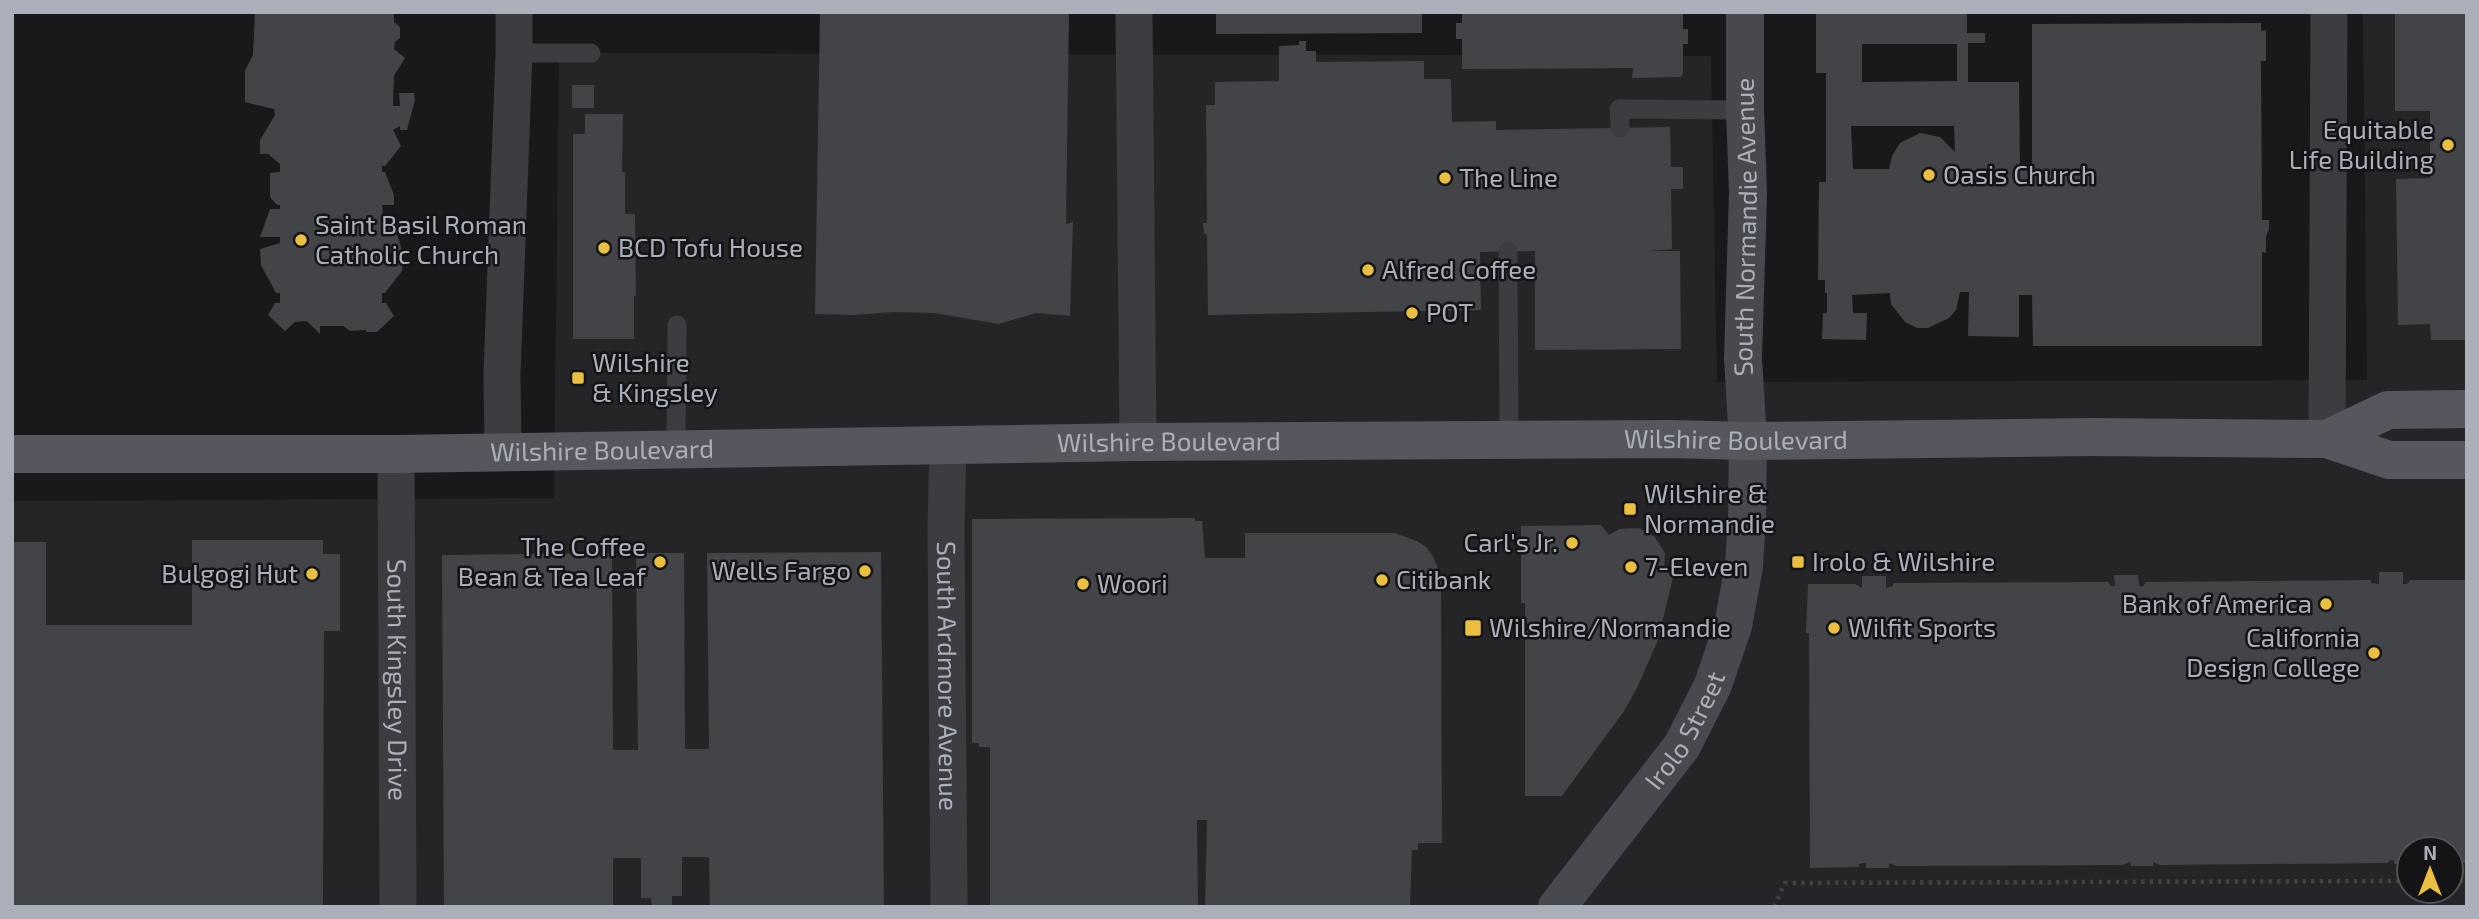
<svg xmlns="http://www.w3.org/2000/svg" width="2479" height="919" font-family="'Exo 2',sans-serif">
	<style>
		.built { fill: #252528; fill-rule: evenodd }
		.building { fill: #434448; fill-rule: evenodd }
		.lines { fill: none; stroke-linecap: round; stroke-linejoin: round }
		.path { stroke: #404146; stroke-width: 4.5; stroke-dasharray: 3.5 5; stroke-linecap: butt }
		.service { stroke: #3c3c41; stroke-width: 19 }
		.minor { stroke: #3c3c41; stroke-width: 37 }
		.secondary { stroke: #48494f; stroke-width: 38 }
		.primary { stroke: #56575e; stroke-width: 38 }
		.poi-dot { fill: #ebbf40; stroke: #141416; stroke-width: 2.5 }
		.labels { text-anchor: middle; stroke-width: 5; stroke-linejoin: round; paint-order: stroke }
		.poi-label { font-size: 26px; fill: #abafba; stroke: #141416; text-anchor: start }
		.street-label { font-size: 26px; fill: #abafba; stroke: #141416 }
	</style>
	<rect width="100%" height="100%" fill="#19191b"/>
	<path class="built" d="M2363,12H2467V905L12,907V501L554,498L559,53L1711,56L1717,382L2367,380ZM2409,849H2451V891H2409Z"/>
	<path class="building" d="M255,12H394V22L400,27V38L395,42L394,49L405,58L394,76L393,106H400L399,93H414L415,100L407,130H400V126L393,130L401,146L385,166H382V172H385L394,195V205H382L384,225H394L403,253H382V260H403L402,271L385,293H382V303H386L394,316L377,332H366V330L350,331L343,326H320V334L307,321L295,322L285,331L268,315L275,303H280V293H276L261,265L260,249L280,243V237H260L270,209H280V205H277L270,197V173L280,172V164L268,154H260V140L275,115L274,109L245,102V71L253,55Z
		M820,12H1069L1066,224L1073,222L1070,316L1036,313L999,324L934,313L893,312L854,315L815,314Z
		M1216,12H1422V33L1216,34Z
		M1462,12H1683V29H1688V44H1683V73L1681,77L1632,78L1633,68L1462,69V39H1456V23H1462Z
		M1816,12H1967V33H1985V43H1968V82H2019L2020,169H2032V24L2261,23V31L2266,30V61H2261L2262,220H2269V229L2266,237V253L2262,252V346H2033L2032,295H2019V337L1968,336L1969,292H1960L1956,310L1949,318L1928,328H1917L1905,322L1891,304L1890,293L1852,295L1853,313H1867L1866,340L1822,339L1823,313H1827V293H1825V280H1818L1819,182H1826V73H1816ZM1862,44H1957V81L1862,82ZM1851,126H1954L1955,152L1940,137L1920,133L1900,143L1892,156L1889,169H1853Z
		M2395,12H2467V340H2431L2430,324L2398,325L2396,179L2430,178V111H2395Z
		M1299,41H1306V51H1316V62L1424,61V79H1451L1452,122L1496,121V130L1670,127L1671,167H1683V189H1671L1672,249L1649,251H1680L1681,349L1535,350V251L1480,252L1481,310L1208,315L1207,234H1204L1203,223H1207L1206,105H1215V82L1279,81V46L1299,45Z
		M572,85H594V108H572Z
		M585,114H623L622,172H625V214H635L636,296H634V339H573V134H585Z
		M1195,518V521H1202L1205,558H1245V533H1394L1417,541L1426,547L1433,556L1440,574L1441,583L1442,843H1418V850H1412L1410,907H1205L1207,820H1197L1198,907H990V747H979V743H972V519Z
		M1601,525L1609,535L1619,529L1639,528L1655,537L1665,553L1664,570L1674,573L1658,640L1637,688L1624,711L1562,796H1525V603H1521V526Z
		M192,540H323V554H340V631H324L323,907H12V542H46V625H192Z
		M881,552L884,907H710L709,857H682V896H672V907H652L651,898H641V858H613V907H444L442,555L612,553L613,750H638L636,553H684L685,749H709L707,553Z
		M2379,572H2403V584H2407L2410,580H2467V863H2451V849H2409V864H2394V860H2390L2387,863L2160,865L2153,862V866H2131L2130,862L2123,865L1896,866L1889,863V868H1866V863H1863L1859,864V867L1810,868L1809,633H1806L1808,584H1855L1862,588V576H1886V588L1893,586V583L2108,582L2111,586H2115L2114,575H2138L2139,586H2143L2146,582L2371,580V583L2379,584Z"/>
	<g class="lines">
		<path class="path" d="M2451,881L2467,880
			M1774,907L1785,883L2409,881"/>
		<path class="service" d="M514,53H591
			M1620,128L1619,109L1745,110
			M1508,251L1509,440
			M676,449L677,325"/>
		<g class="minor">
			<path d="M1134,12L1138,442"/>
			<path d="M2327,439L2329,12"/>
			<path id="s1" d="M948,445L946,528L949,907"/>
			<path d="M503,452L502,374L514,53V12"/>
			<path id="s2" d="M396,454L398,907"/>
		</g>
		<path class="secondary" id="s3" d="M1557,907L1682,746L1713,685L1733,626L1744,566L1747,517L1748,441L1743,359L1748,193L1745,110V12"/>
		<g class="primary">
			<path d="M2327,439L2388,410L2467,409"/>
			<path id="s4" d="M12,454H396L1138,442L1671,439L1748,441L2091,437L2327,439L2389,460H2467"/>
		</g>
	</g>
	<g class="poi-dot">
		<circle cx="2448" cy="145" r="7"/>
		<circle cx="1929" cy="175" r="7"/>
		<circle cx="1445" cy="178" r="7"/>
		<circle cx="301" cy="240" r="7"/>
		<circle cx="604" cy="248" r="7"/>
		<circle cx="1368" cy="270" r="7"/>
		<circle cx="1412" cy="313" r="7"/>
		<rect x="571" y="371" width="14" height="14" rx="3.5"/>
		<rect x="1623" y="502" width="14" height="14" rx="3.5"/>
		<circle cx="1572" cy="543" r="7"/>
		<circle cx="660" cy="562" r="7"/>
		<rect x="1791" y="555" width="14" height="14" rx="3.5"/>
		<circle cx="1631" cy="567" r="7"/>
		<circle cx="865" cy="571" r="7"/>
		<circle cx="312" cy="574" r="7"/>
		<circle cx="1382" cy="580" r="7"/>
		<circle cx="1083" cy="584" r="7"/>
		<circle cx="2326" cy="604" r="7"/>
		<rect x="1464" y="619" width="18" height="18" rx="3.5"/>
		<circle cx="1834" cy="628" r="7"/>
		<circle cx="2374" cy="653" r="7"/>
	</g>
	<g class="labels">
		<g class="poi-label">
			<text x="2434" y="139" text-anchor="end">Equitable<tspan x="2434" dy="30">Life Building</tspan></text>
			<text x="1943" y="184">Oasis Church</text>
			<text x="1459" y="187">The Line</text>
			<text x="315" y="234">Saint Basil Roman<tspan x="315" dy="30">Catholic Church</tspan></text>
			<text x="618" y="257">BCD Tofu House</text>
			<text x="1382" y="279">Alfred Coffee</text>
			<text x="1426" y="322">POT</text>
			<text x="592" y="372">Wilshire<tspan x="592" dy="30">&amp; Kingsley</tspan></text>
			<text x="1644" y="503">Wilshire &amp;<tspan x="1644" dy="30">Normandie</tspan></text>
			<text x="1558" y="552" text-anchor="end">Carl's Jr.</text>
			<text x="646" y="556" text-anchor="end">The Coffee<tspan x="646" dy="30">Bean &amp; Tea Leaf</tspan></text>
			<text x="1812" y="571">Irolo &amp; Wilshire</text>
			<text x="1645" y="576">7-Eleven</text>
			<text x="851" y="580" text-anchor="end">Wells Fargo</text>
			<text x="298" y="583" text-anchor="end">Bulgogi Hut</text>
			<text x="1396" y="589">Citibank</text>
			<text x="1097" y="593">Woori</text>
			<text x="2312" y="613" text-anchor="end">Bank of America</text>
			<text x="1489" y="637">Wilshire/Normandie</text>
			<text x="1848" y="637">Wilfit Sports</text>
			<text x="2360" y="647" text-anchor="end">California<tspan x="2360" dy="30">Design College</tspan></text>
		</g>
		<g class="street-label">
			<text dy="9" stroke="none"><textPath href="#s3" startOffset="735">South Normandie Avenue</textPath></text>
			<text dy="9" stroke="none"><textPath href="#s4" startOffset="1724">Wilshire Boulevard</textPath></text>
			<text dy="9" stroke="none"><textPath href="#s4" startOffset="1157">Wilshire Boulevard</textPath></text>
			<text dy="9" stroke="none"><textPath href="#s4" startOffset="590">Wilshire Boulevard</textPath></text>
			<text dy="9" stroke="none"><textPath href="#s1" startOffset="231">South Ardmore Avenue</textPath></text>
			<text dy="9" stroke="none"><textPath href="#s2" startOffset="226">South Kingsley Drive</textPath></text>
			<text dy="9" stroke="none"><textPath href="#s3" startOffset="219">Irolo Street</textPath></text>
		</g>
	</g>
	<rect width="2479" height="919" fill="none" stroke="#abafba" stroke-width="28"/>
	<g transform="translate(2430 870)"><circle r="33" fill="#141416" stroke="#505258" stroke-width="2"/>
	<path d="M0-5L12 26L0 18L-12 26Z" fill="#ebbf40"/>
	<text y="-10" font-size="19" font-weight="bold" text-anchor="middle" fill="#abafba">N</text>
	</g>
</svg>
